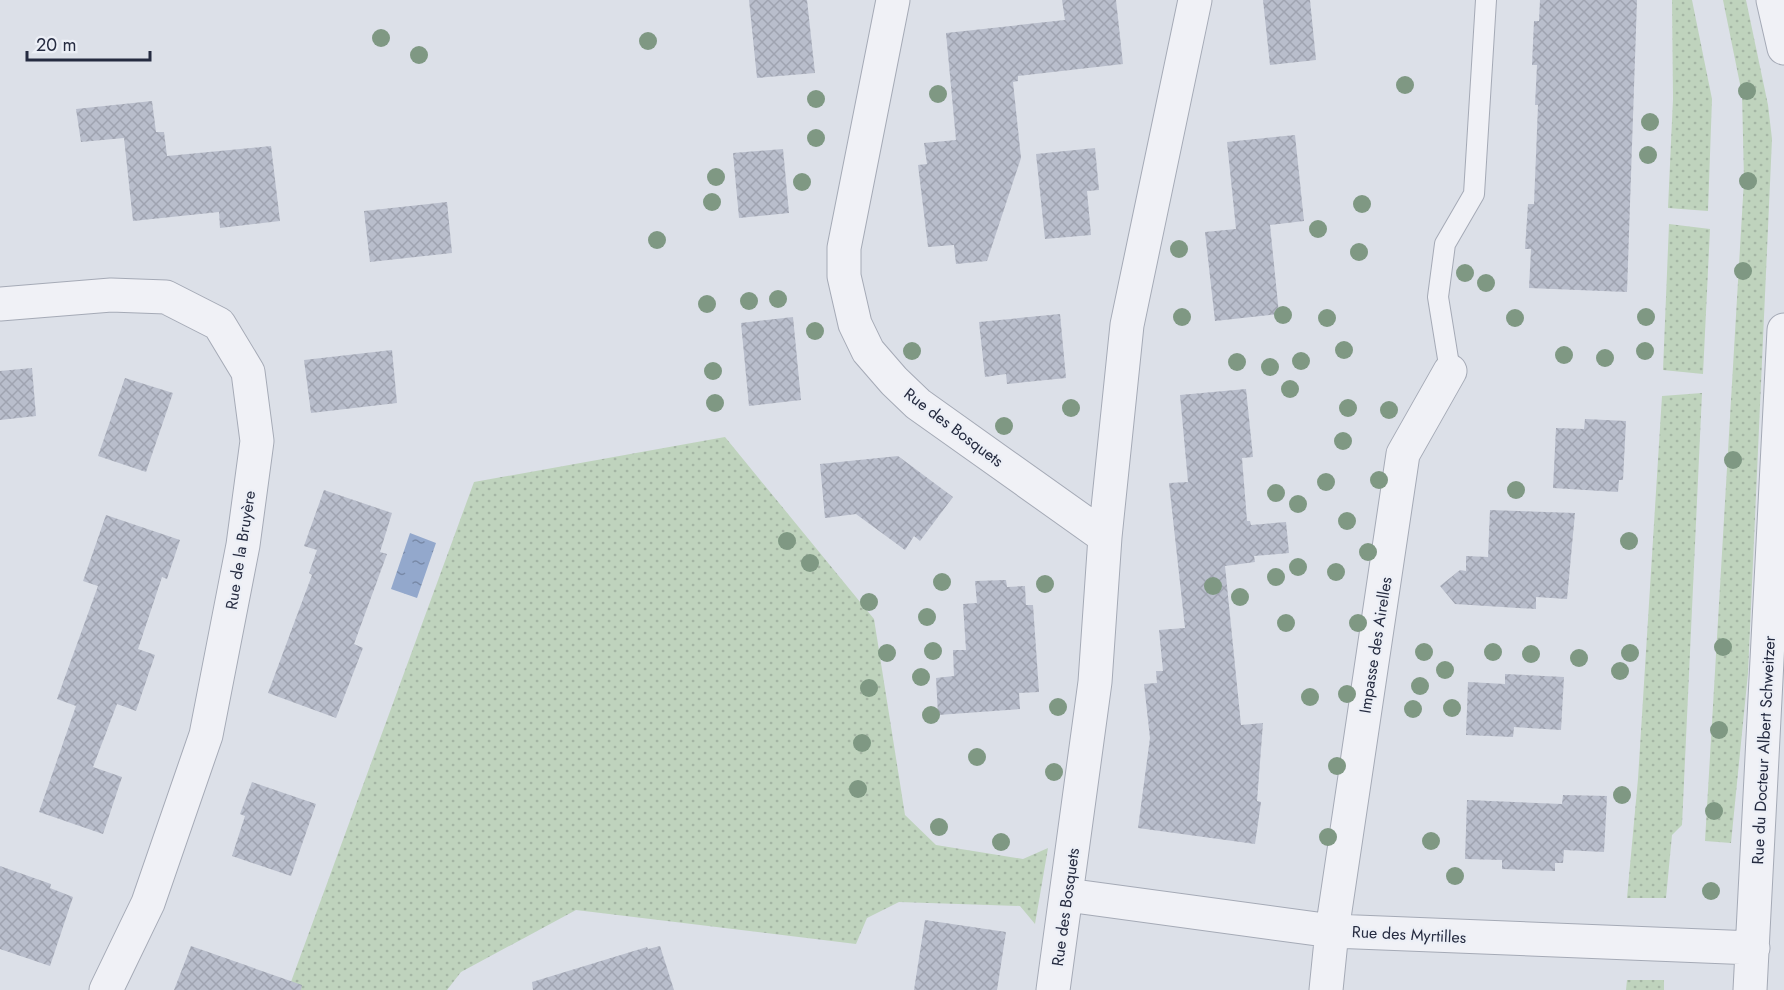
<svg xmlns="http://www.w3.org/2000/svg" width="1784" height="990" font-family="Jost,sans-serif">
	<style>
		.grass { fill: url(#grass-dots) }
		.water { fill: url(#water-ripples) }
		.building { fill: url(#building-cross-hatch) }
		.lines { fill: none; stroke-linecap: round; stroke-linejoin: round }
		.lane-casing { stroke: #a5aab6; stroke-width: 22 }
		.street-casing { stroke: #a5aab6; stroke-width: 35 }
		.lane { stroke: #f0f1f6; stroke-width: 20 }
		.street { stroke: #f0f1f6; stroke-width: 33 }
		.tree { fill: #7f9883 }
		.labels { text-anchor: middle; stroke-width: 4.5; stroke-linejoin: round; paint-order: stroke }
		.street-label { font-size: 16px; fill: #252b40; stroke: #eceff6 }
	</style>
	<defs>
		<pattern id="grass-dots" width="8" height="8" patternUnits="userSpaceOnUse" patternTransform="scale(1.5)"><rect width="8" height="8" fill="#bfd3bd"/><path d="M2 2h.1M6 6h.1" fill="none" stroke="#a4b5a4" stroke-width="1.8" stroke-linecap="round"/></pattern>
		<pattern id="water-ripples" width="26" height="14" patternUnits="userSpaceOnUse" patternTransform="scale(1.5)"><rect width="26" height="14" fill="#93a8cc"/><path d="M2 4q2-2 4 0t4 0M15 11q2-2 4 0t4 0" fill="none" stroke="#7889a7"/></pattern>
		<pattern id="building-cross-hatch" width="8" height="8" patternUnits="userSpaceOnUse" patternTransform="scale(1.5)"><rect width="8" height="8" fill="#b9becc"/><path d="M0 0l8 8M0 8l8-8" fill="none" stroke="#9fa3b0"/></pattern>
	</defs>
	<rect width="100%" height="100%" fill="#dce0e8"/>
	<path class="grass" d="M1672,0H1692L1712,99L1708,211L1668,208L1673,99Z
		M1723,0H1746L1768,105L1772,139L1748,673L1731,843L1705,841L1744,180L1742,94Z
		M1669,224L1710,229L1703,374L1663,370Z
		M1702,393L1682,825L1672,835L1666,898H1627L1638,779L1662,396Z
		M725,437L874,619L905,815L936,845L1023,859L1048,848L1035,924L1020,906L899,902L867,918L856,944L576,910L461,972L447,990H288L474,482Z
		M1627,980H1664V990H1626Z"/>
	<path class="water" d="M410,533L436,543L417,598L391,589Z"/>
	<path class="building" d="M749,0H807L815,73L757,78Z
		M1062,0H1116L1123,64L1018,76V81L1013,82L1021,158L987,261L956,264L954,245L928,247L918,165L927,164L924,143L956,140L946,33L1065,20Z
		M1263,0H1310L1316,60L1270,65Z
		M1540,0H1637L1627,292L1529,288L1531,249H1525L1528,204H1534L1538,105H1535L1537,65H1532L1534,21H1539Z
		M152,101L156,132H164L167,156L271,146L280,221L220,228L219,212L133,221L124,138L81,142L76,109Z
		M1295,135L1304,221L1270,225L1279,314L1215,321L1205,232L1236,229L1227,142Z
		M1095,148L1099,190L1087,191L1091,235L1045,239L1036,154Z
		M783,149L789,213L739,218L733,153Z
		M447,202L452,253L370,262L364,211Z
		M1060,314L1066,378L1007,384L1006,374L985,377L979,322Z
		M793,317L801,400L749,406L741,323Z
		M392,350L397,403L311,413L304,360Z
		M32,368L36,416L0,420V371Z
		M125,378L173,393L146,472L98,456Z
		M1246,389L1253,457L1242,458L1247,521H1250L1251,525L1286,522L1289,553L1254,556L1255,562L1225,566L1241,725L1263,723L1257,801L1261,802L1255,844L1138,828L1150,738L1144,684L1157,683L1156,671H1163L1159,630L1185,628L1169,483L1188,482L1180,395Z
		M1585,419L1626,421L1623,480H1619L1618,492L1553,488L1556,428L1584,429Z
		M898,456L953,497L920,541L914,536L905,550L856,514L825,518L820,464Z
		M324,490L392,513L380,552L387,554L354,644L363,648L336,718L268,693L312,575L309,573L317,550L304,546Z
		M1490,510L1575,513L1567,599L1536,597V609L1455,604L1440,586L1460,570L1466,571V556L1488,557Z
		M106,515L180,540L167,579L162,577L138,649L155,655L136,711L117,704L93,767L122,777L103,834L39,812L76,706L57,699L98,586L83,581Z
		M1006,580L1007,587L1025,586L1026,605H1033L1039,692L1019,693L1020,709L938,715L936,678L954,676L953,650H966L963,604L977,603L975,581Z
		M1505,674L1564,677L1561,730L1514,727L1513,737L1466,735L1468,682L1505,684Z
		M252,782L316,804L291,876L232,856L245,816L240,814Z
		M1563,795L1607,796L1604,852L1564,850L1563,863H1555V871L1502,869V860L1465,859L1467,800L1562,804Z
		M0,866L51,884L50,888L73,897L50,966L0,949Z
		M925,920L1006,932L997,990H914Z
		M191,946L302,985L301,990H174Z
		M660,946L674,990H533L532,982L647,947L648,949Z"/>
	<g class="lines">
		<defs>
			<path id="lane" d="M1450,371L1438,297L1445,244L1474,194L1486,0"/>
			<path id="street" d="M893,0L844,248V276L855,324L868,351L894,381L918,404L1105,537
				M1773,0L1784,48
				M0,304L111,295L166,297L219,324L248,372L257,441L243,545L206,735L148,903L106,990
				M1067,895L1332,931L1753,948
				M1053,990L1095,682L1105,537L1127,325L1195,0
				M1326,990L1332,931L1403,454L1450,371
				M1750,990L1784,330"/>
		</defs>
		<use href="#lane" class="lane-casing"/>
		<use href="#street" class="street-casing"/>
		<use href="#lane" class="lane"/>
		<use href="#street" class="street"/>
	</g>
	<g class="tree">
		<circle cx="381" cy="38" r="9"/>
		<circle cx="648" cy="41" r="9"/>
		<circle cx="419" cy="55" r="9"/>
		<circle cx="1405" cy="85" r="9"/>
		<circle cx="1747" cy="91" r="9"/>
		<circle cx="938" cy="94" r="9"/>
		<circle cx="816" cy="99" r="9"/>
		<circle cx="1650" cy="122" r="9"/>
		<circle cx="816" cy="138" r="9"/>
		<circle cx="1648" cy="155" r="9"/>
		<circle cx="716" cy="177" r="9"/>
		<circle cx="1748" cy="181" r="9"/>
		<circle cx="802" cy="182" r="9"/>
		<circle cx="712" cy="202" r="9"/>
		<circle cx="1362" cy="204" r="9"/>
		<circle cx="1318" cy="229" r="9"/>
		<circle cx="657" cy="240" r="9"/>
		<circle cx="1179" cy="249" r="9"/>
		<circle cx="1359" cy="252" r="9"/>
		<circle cx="1743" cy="271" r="9"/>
		<circle cx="1465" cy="273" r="9"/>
		<circle cx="1486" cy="283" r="9"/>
		<circle cx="778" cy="299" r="9"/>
		<circle cx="749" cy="301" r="9"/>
		<circle cx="707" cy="304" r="9"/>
		<circle cx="1283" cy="315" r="9"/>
		<circle cx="1182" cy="317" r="9"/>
		<circle cx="1646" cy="317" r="9"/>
		<circle cx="1327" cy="318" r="9"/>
		<circle cx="1515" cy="318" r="9"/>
		<circle cx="815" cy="331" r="9"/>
		<circle cx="1344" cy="350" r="9"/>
		<circle cx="912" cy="351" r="9"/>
		<circle cx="1645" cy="351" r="9"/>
		<circle cx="1564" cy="355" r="9"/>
		<circle cx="1605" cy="358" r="9"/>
		<circle cx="1301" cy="361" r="9"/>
		<circle cx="1237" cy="362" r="9"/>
		<circle cx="1270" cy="367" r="9"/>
		<circle cx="713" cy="371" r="9"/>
		<circle cx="1290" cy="389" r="9"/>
		<circle cx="715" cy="403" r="9"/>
		<circle cx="1071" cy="408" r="9"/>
		<circle cx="1348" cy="408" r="9"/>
		<circle cx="1389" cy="410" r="9"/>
		<circle cx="1004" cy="426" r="9"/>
		<circle cx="1343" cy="441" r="9"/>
		<circle cx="1733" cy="460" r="9"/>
		<circle cx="1379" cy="480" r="9"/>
		<circle cx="1326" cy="482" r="9"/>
		<circle cx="1516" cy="490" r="9"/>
		<circle cx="1276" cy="493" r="9"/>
		<circle cx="1298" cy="504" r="9"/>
		<circle cx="1347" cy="521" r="9"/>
		<circle cx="787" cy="541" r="9"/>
		<circle cx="1629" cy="541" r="9"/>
		<circle cx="1368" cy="552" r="9"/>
		<circle cx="810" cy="563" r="9"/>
		<circle cx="1298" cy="567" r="9"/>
		<circle cx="1336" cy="572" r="9"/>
		<circle cx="1276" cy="577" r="9"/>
		<circle cx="942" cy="582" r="9"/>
		<circle cx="1045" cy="584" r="9"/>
		<circle cx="1213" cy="586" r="9"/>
		<circle cx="1240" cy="597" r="9"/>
		<circle cx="869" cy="602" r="9"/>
		<circle cx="927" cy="617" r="9"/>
		<circle cx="1286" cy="623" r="9"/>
		<circle cx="1358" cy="623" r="9"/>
		<circle cx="1723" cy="647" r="9"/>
		<circle cx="933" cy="651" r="9"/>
		<circle cx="1424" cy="652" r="9"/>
		<circle cx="1493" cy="652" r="9"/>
		<circle cx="887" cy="653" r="9"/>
		<circle cx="1630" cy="653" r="9"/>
		<circle cx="1531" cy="654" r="9"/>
		<circle cx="1579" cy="658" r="9"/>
		<circle cx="1445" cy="670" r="9"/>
		<circle cx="1620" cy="671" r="9"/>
		<circle cx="921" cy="677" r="9"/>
		<circle cx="1420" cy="686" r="9"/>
		<circle cx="869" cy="688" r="9"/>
		<circle cx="1347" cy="694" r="9"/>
		<circle cx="1310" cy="697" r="9"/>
		<circle cx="1058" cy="707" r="9"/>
		<circle cx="1452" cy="708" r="9"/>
		<circle cx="1413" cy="709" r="9"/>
		<circle cx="931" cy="715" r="9"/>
		<circle cx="1719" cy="730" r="9"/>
		<circle cx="862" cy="743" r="9"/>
		<circle cx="977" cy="757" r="9"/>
		<circle cx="1337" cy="766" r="9"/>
		<circle cx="1054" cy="772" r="9"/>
		<circle cx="858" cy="789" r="9"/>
		<circle cx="1622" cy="795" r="9"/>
		<circle cx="1714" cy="811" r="9"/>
		<circle cx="939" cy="827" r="9"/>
		<circle cx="1328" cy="837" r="9"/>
		<circle cx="1431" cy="841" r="9"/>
		<circle cx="1001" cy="842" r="9"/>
		<circle cx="1455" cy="876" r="9"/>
		<circle cx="1711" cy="891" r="9"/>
	</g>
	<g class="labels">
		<g class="street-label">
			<text transform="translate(954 427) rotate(37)" y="6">Rue des Bosquets</text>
			<text transform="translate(240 550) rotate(-81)" y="6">Rue de la Bruyère</text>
			<text transform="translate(1375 645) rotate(-81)" y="6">Impasse des Airelles</text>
			<text transform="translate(1763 750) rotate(-87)" y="6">Rue du Docteur Albert Schweitzer</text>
			<text transform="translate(1065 907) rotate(-82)" y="6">Rue des Bosquets</text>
			<text transform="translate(1409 934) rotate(3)" y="6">Rue des Myrtilles</text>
		</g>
	</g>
	<path d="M27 51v9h123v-9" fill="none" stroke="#252b40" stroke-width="3"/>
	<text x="36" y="51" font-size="18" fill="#252b40" stroke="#eceff6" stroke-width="4.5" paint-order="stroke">20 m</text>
</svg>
